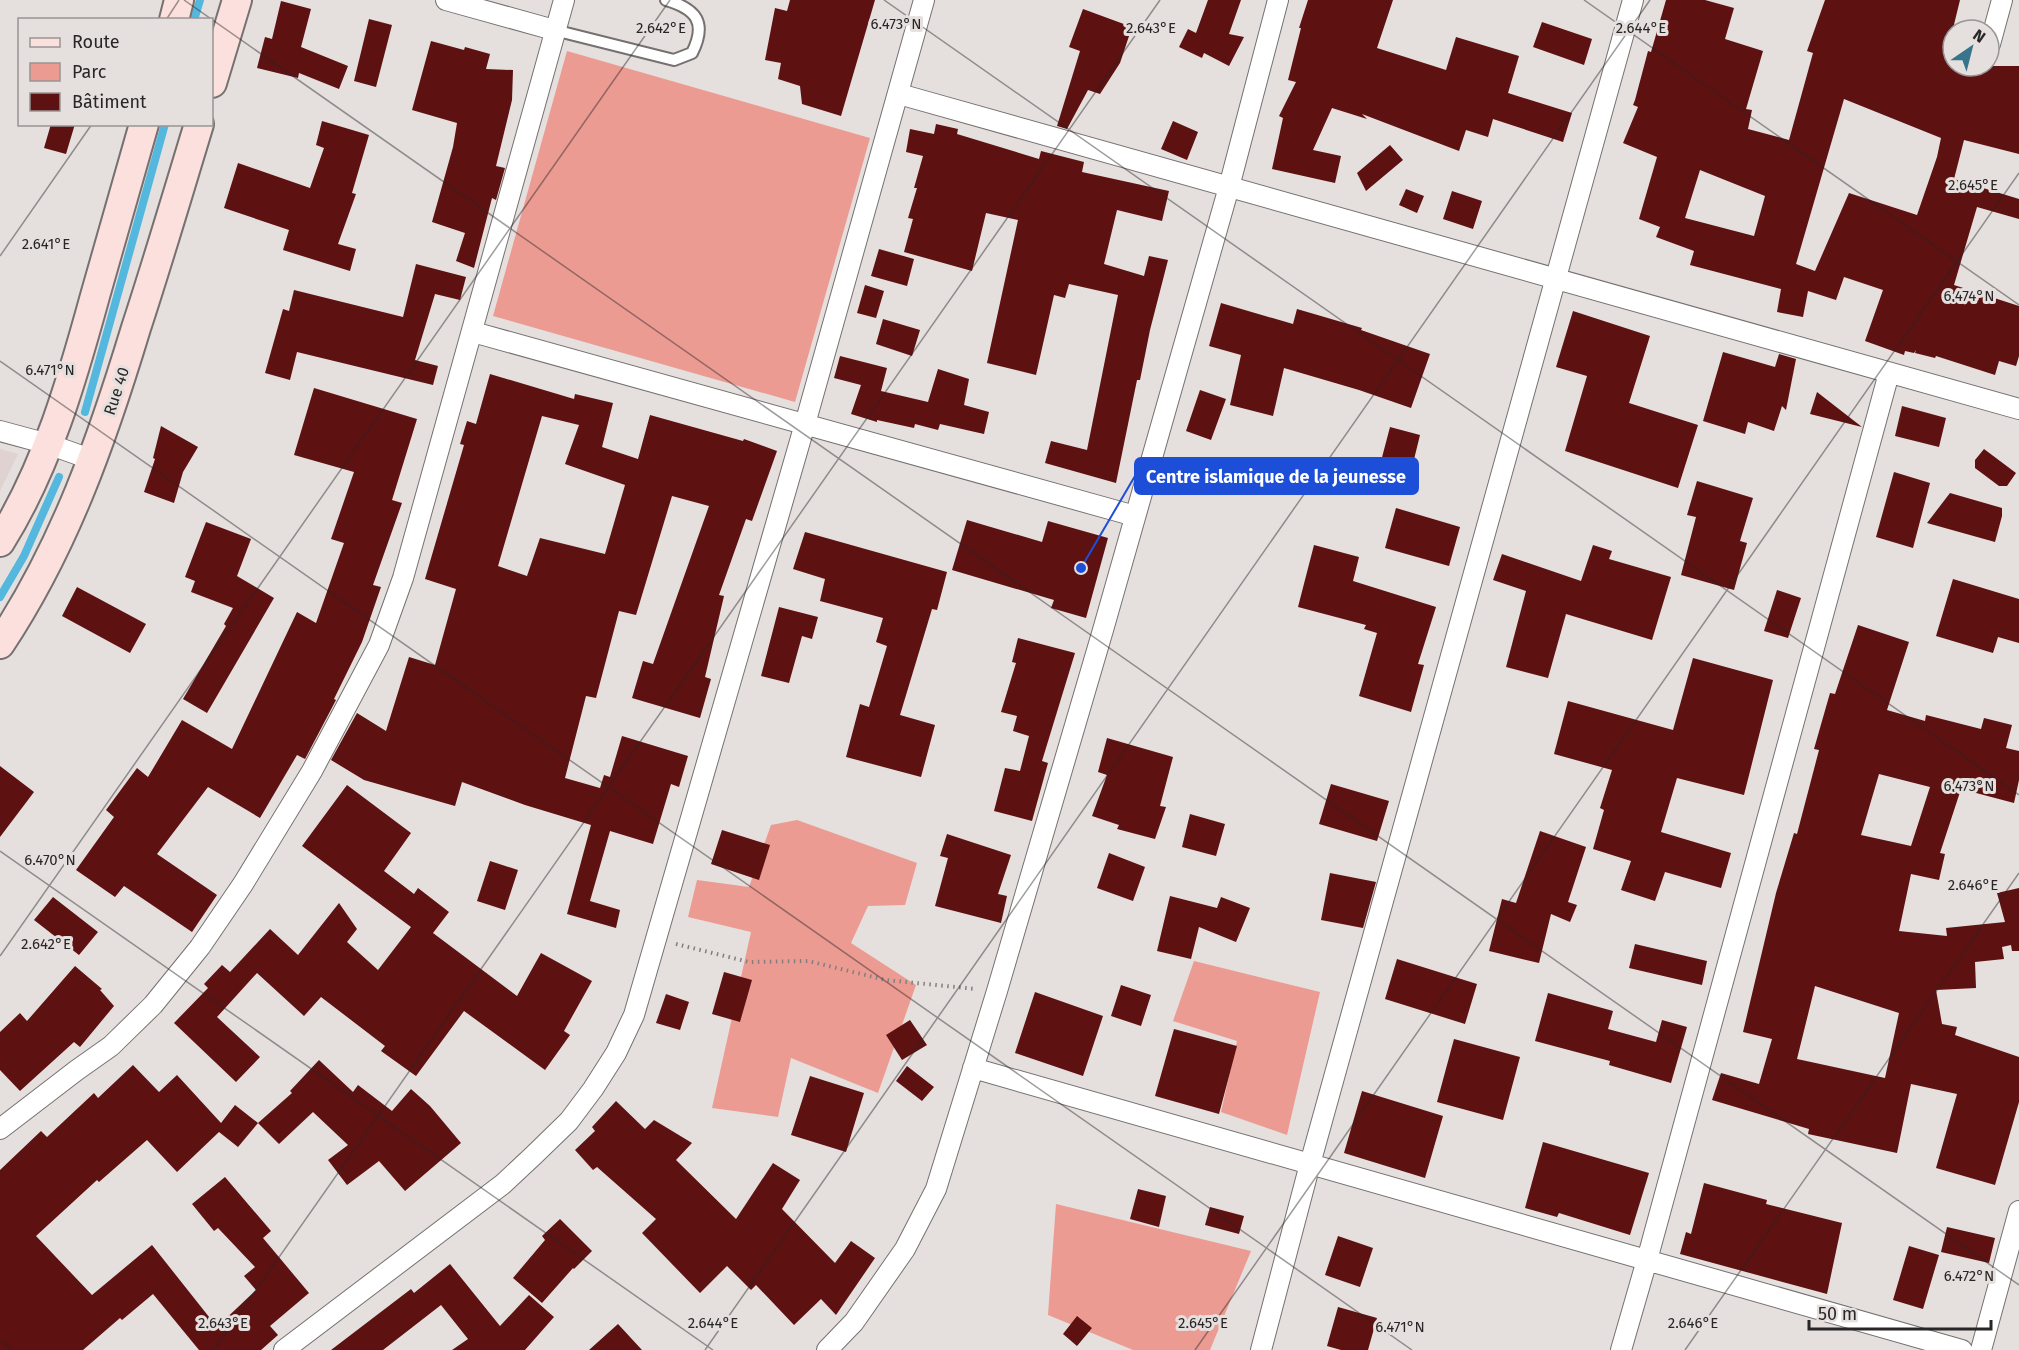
<svg xmlns="http://www.w3.org/2000/svg" width="2019" height="1350" font-family="'Fira Sans',sans-serif">
	<style>
		.built { fill: #e0d2d0 }
		.green { fill: #ec9b92 }
		.lines { fill: none; stroke-linecap: round; stroke-linejoin: round }
		.stream { stroke: #53b7de; stroke-width: 8 }
		.building { fill: #5d1111; fill-rule: evenodd }
		.lane-casing { stroke: #767171; stroke-width: 14 }
		.street-casing { stroke: #767171; stroke-width: 22 }
		.secondary-casing { stroke: #767171; stroke-width: 32 }
		.path { stroke: #837f7f; stroke-width: 4; stroke-dasharray: 1.5 4.5; stroke-linecap: butt }
		.lane { stroke: #fff; stroke-width: 10 }
		.street { stroke: #fff; stroke-width: 20 }
		.secondary { stroke: #fce0dd; stroke-width: 28 }
		.ticks { fill: none; stroke: #282626; stroke-width: 1.5; stroke-opacity: 0.45 }
		.labels { text-anchor: middle; stroke-width: 6; stroke-linejoin: round; paint-order: stroke }
		.street-label { font-size: 16px; fill: #282626; stroke: #e5dfde }
		.ticks-label { font-size: 15px; text-anchor: middle; fill: #282626; stroke: #e5dfde; stroke-width: 6; stroke-linejoin: round; paint-order: stroke }
		.leader { fill: none; stroke: #1d4ed8; stroke-width: 2 }
		.callout-dot { fill: #1d4ed8; stroke: #e5dfde; stroke-width: 2 }
		.callout { fill: #1d4ed8; stroke: #1d4ed8; stroke-width: 2 }
		.callout-label { font-size: 18px; text-anchor: middle; font-weight: bold; fill: #fff }
	</style>
	<rect width="100%" height="100%" fill="#e5dfde"/>
	<path class="built" d="M0,449L18,454L0,491Z"/>
	<path class="green" d="M567,51L870,138L795,402L493,316Z
		M797,820L917,863L905,905L868,906L851,943L916,985L878,1093L791,1058L778,1117L712,1108L751,932L688,917L697,880L749,887L771,825Z
		M1194,961L1320,992L1287,1135L1221,1112L1237,1041L1173,1021Z
		M1056,1204L1251,1251L1210,1350H1133L1048,1315Z"/>
	<g class="lines">
		<path class="stream" d="M194,20L200,0
			M85,412L165,124
			M0,597L24,556L59,477"/>
	</g>
	<path class="building" d="M790,0H875L841,116L802,104L800,86L778,79L781,63L765,60L775,8L787,11Z
		M1208,0H1241L1229,34L1244,37L1229,66L1204,53L1202,58L1179,47L1188,29L1196,33Z
		M1308,0H1393L1377,48L1446,70L1456,37L1519,56L1508,93L1572,113L1563,142L1493,119L1488,137L1466,130L1459,151L1362,114L1367,119L1332,108L1313,150L1341,156L1335,183L1272,169L1283,118L1279,116L1296,82L1288,80L1301,28H1299Z
		M1666,0H1705L1734,8L1725,39L1763,51L1746,109L1752,110L1748,129L1789,140L1813,53L1807,51L1825,0H1960L1949,45L1953,46V66H2019V154L1964,140L1954,179L2019,199V219L1977,207L1954,285L2019,306V356L2016,366L1999,361L1995,375L1936,356L1935,358L1915,353L1916,350L1914,353L1905,351L1904,355L1865,341L1883,290L1844,277L1836,300L1808,291L1803,317L1777,312L1781,289L1690,265L1694,251L1656,237L1660,227L1639,219L1657,157L1623,143L1638,107L1633,105L1635,100L1648,51L1651,52ZM1844,99L1941,138L1937,157L1917,215L1849,193L1815,271L1796,264ZM1700,170L1765,196L1754,236L1685,218Z
		M281,1L311,9L301,47L348,66L339,89L299,73L298,78L257,68L265,37L272,39Z
		M1083,9L1132,27L1120,63L1100,94L1088,90L1067,129L1057,126L1080,51L1069,47Z
		M369,19L392,25L376,87L354,81Z
		M1542,22L1592,39L1584,65L1533,47Z
		M431,41L464,50L465,47L490,54L486,69L513,70L512,100L496,166L505,168L496,200L492,198L474,268L456,261L465,233L432,222L453,147L457,123L412,110Z
		M322,121L369,135L352,193L356,194L338,244L356,249L350,271L283,250L289,230L224,208L238,163L310,188L324,148L316,145Z
		M1173,121L1198,132L1187,160L1161,149Z
		M51,124H75L66,154L44,148Z
		M936,124L958,129L957,134L1039,159L1041,151L1084,162L1082,172L1169,191L1162,221L1117,210L1104,264L1144,276L1149,256L1168,260L1150,330L1140,380H1137L1116,483L1045,463L1051,441L1087,450L1118,295L1069,284L1065,298L1054,295L1036,375L987,363L1018,220L986,213L972,271L904,252L913,219L908,218L917,188H914L923,156L906,152L910,129L934,134Z
		M1390,145L1403,160L1366,191L1357,173Z
		M1406,189L1424,196L1417,213L1399,205Z
		M1452,191L1482,201L1473,229L1443,219Z
		M879,249L914,259L907,286L871,276Z
		M416,264L466,277L460,300L435,294L415,360L438,366L433,385L297,352L290,380L265,373L283,309L289,311L294,290L403,317Z
		M865,285L884,291L876,318L857,313Z
		M1221,303L1293,324L1297,309L1362,328L1361,330L1430,354L1411,408L1359,390L1284,368L1273,416L1230,405L1241,355L1209,346Z
		M1573,311L1650,336L1629,403L1698,425L1678,488L1565,451L1587,376L1556,367Z
		M883,319L920,330L912,356L876,344Z
		M1723,352L1775,367L1779,354L1796,359L1786,410L1782,406L1774,431L1748,422L1745,434L1703,421Z
		M840,356L887,368L881,391L928,402L938,369L969,379L964,405L989,412L984,434L940,424L938,430L915,424L914,428L877,420V422L851,414L861,385L834,378Z
		M490,374L574,399L575,394L613,403L602,447L638,459L650,415L743,441L744,439L777,451L752,521L746,519L719,595L724,596L705,677L711,679L700,718L632,698L643,661L653,664L709,506L672,496L636,615L619,611L596,698L586,696L565,778L600,788L604,775L610,777L622,736L688,756L679,787L671,784L653,844L610,831L590,901L620,910L616,928L567,914L591,825L525,805L462,782L455,806L364,780L331,760L357,713L386,731L409,657L435,665L456,589L425,579L464,445L460,444L467,421L476,424ZM542,416L579,425L565,464L625,485L605,554L540,538L527,576L498,566Z
		M314,388L417,419L392,500L402,503L373,585L381,587L362,642L334,699L336,700L305,759L297,755L260,818L208,787L157,854L217,895L192,932L124,886L115,897L76,870L114,817L106,810L137,768L148,777L182,720L232,749L297,612L316,623L344,543L331,539L354,472L294,455Z
		M1200,390L1226,399L1211,440L1186,431Z
		M1817,392L1862,427L1810,414Z
		M1902,406L1946,418L1939,447L1895,436Z
		M161,426L198,447L183,472L174,503L144,492L155,459L153,458Z
		M1390,427L1420,435L1406,492L1375,484Z
		M1984,449L2016,473L2007,486H1999L1975,468V460Z
		M1894,472L1930,483L1913,548L1876,537Z
		M1697,481L1753,498L1740,541L1747,543L1734,590L1681,575L1696,517L1687,515Z
		M1950,493L2002,508V516L1995,542L1927,523Z
		M1396,508L1460,527L1449,566L1385,548Z
		M967,520L1042,542L1048,521L1108,538L1086,618L1051,608L1054,600L952,570Z
		M206,522L251,539L237,576L274,598L207,713L183,699L226,626L224,624L233,608L191,592L195,581L185,577Z
		M805,532L947,572L937,610L932,609L900,715L935,725L921,777L846,757L860,704L869,707L887,646L876,642L883,618L820,601L825,579L793,569Z
		M1314,545L1359,557L1353,581L1436,607L1418,664L1424,665L1411,712L1359,696L1377,633L1364,629L1366,625L1298,607Z
		M1593,545L1612,551L1609,559L1671,577L1652,640L1566,614L1548,678L1506,667L1526,591L1493,580L1502,554L1581,581Z
		M1953,579L2019,599V643L1998,637L1993,653L1936,636Z
		M77,587L146,624L130,653L62,616Z
		M1777,590L1801,598L1788,638L1764,631Z
		M779,607L818,617L812,639L802,636L789,683L761,676Z
		M1858,625L1909,642L1887,710L1925,721L1926,715L1981,729L1984,718L2012,725L2006,748L2019,751V780L2014,803L1961,789L1940,853L1945,854L1939,880L1911,874L1899,931L1947,936L1946,928L2005,922L1997,893L2019,888V951H2012L2011,945L2002,947L2004,959L1975,962L1976,988L1936,990L1942,1024L1957,1027L1955,1035L2019,1057V1102L1995,1185L1936,1168L1957,1094L1911,1084L1897,1153L1808,1134L1809,1129L1712,1100L1721,1073L1759,1084L1772,1039L1743,1032L1776,893L1794,833L1797,834L1819,750L1814,749L1830,693L1835,694ZM1879,774L1930,787L1911,846L1861,835ZM1815,986L1899,1013L1885,1078L1797,1059Z
		M1018,638L1075,653L1042,761L1048,763L1032,821L994,811L1005,768L1020,771L1029,736L1013,731L1017,716L1001,712L1016,663L1012,662Z
		M1693,658L1773,680L1744,795L1677,778L1661,832L1731,853L1721,888L1665,872L1655,901L1621,890L1631,861L1593,849L1604,810L1600,808L1612,770L1554,754L1568,701L1673,730Z
		M1107,738L1173,757L1160,806L1166,807L1155,839L1117,829L1119,825L1092,816L1107,775L1098,772Z
		M0,766L34,792L0,837Z
		M1331,784L1389,801L1377,841L1319,824Z
		M347,785L411,833L384,871L414,894L418,888L449,912L433,933L517,996L541,953L592,981L564,1031L570,1035L545,1070L464,1011L416,1076L381,1051L385,1046L321,997L304,1016L257,973L217,1017L260,1057L236,1082L174,1023L208,988L204,984L222,965L230,972L270,929L298,955L339,903L357,929L347,942L378,970L411,927L302,846Z
		M1190,814L1225,824L1216,856L1182,847Z
		M722,830L770,845L759,880L711,864Z
		M1540,831L1586,847L1568,902L1577,905L1570,922L1551,914L1539,963L1489,951L1502,899L1516,903Z
		M947,834L1011,855L998,894L1007,896L1001,923L935,906L948,858L940,856Z
		M1109,853L1145,867L1133,901L1097,888Z
		M490,861L518,870L505,910L477,901Z
		M1330,873L1376,882L1363,928L1321,920Z
		M1170,896L1217,908L1221,897L1250,908L1236,942L1199,927L1191,959L1157,951Z
		M53,897L98,932L79,955L34,920Z
		M1635,944L1707,961L1702,985L1629,968Z
		M1397,959L1477,984L1465,1024L1385,999Z
		M75,966L102,989L100,990L114,1006L80,1047L74,1042L20,1091L0,1070V1032L20,1013L27,1021Z
		M724,972L752,980L740,1022L712,1014Z
		M1121,985L1151,995L1141,1026L1111,1016Z
		M1035,992L1103,1016L1083,1076L1015,1053Z
		M1548,993L1613,1011L1608,1029L1656,1042L1662,1020L1687,1027L1671,1083L1609,1065L1610,1061L1535,1041Z
		M666,994L689,1002L680,1030L656,1023Z
		M910,1020L927,1045L902,1060L886,1035Z
		M1174,1029L1237,1046L1219,1114L1155,1096Z
		M1454,1039L1520,1057L1503,1120L1437,1102Z
		M319,1060L353,1092L358,1085L392,1111L411,1089L430,1106L461,1143L405,1191L379,1161L347,1185L328,1160L348,1145L313,1112L279,1144L258,1123L292,1093L290,1091Z
		M133,1065L159,1092L177,1075L221,1123L235,1105L258,1123L238,1147L219,1132L177,1172L147,1140L99,1182L97,1180L36,1236L92,1295L152,1245L217,1327L256,1290L244,1276L255,1267L218,1228L214,1231L192,1204L225,1177L271,1231L263,1238L309,1293L270,1326L278,1335L261,1350H199L153,1294L122,1320L120,1318L83,1350H0V1170L41,1131L47,1137L94,1093L98,1098Z
		M907,1066L934,1087L922,1101L896,1081Z
		M810,1076L864,1093L846,1152L791,1135Z
		M1362,1091L1443,1116L1425,1178L1344,1153Z
		M616,1101L645,1129L654,1120L692,1143L676,1160L736,1219L773,1163L800,1180L782,1209L835,1263L851,1241L875,1258L836,1315L821,1299L794,1325L756,1285L751,1290L727,1266L700,1293L642,1233L656,1219L597,1167L593,1170L575,1150L595,1131L592,1127Z
		M1543,1142L1649,1173L1630,1235L1559,1213L1557,1217L1525,1208Z
		M1704,1183L1767,1200L1766,1204L1842,1223L1827,1294L1680,1254L1686,1232L1691,1234Z
		M1138,1189L1166,1196L1159,1227L1130,1219Z
		M1210,1207L1244,1216L1239,1234L1205,1225Z
		M560,1219L592,1251L574,1269L573,1268L542,1303L513,1278L545,1240L542,1236Z
		M1947,1227L1995,1238L1989,1263L1941,1252Z
		M1338,1236L1373,1248L1360,1287L1325,1275Z
		M1909,1246L1939,1255L1923,1309L1893,1300Z
		M450,1264L500,1326L529,1295L554,1317L525,1350H452L468,1339L441,1305L383,1350H331L411,1289L414,1293Z
		M1338,1307L1377,1318L1368,1350H1341L1327,1346Z
		M1077,1316L1092,1328L1077,1346L1063,1334Z
		M618,1324L642,1350H589Z"/>
	<g class="lines">
		<defs>
			<path id="lane" d="M554,30L674,60L692,53C707,23 697,9 666,0"/>
			<path id="street" d="M446,0L554,30
				M1990,44L2002,0
				M899,94L2019,409
				M473,332L1135,516
				M0,431L48,444L93,460
				M973,1068L1962,1350
				M0,1129L77,1070L111,1046L153,1005L200,947L243,884L312,771L379,645L403,578L564,0
				M284,1350L503,1184L534,1155L569,1121L593,1089L616,1053L634,1015L805,424L924,0
				M827,1350L854,1322L905,1249L936,1189L997,991L1103,630L1229,187L1278,0
				M1261,1350L1310,1164L1633,0
				M1621,1350L1647,1260L1889,373
				M1981,1350L2019,1211"/>
			<path id="secondary" d="M174,20L179,0
				M212,83L237,0
				M0,542C47,467 72,380 95,296C111,239 128,182 144,124
				M0,644C65,546 102,440 136,328C158,261 178,193 199,124"/>
		</defs>
		<use href="#lane" class="lane-casing"/>
		<use href="#street" class="street-casing"/>
		<use href="#secondary" class="secondary-casing"/>
		<path class="path" d="M676,944L749,962L808,961L886,980L976,989"/>
		<use href="#lane" class="lane"/>
		<use href="#street" class="street"/>
		<use href="#secondary" class="secondary"/>
	</g>
	<path class="ticks" d="M184,0L2019,1285M884,0L2019,795M1584,0L2019,305M166,20L179,0M0,256L92,124M0,361L1412,1350M0,851L713,1350M0,956L670,0M0,1341L13,1350M214,1350L1160,0M705,1350L1650,0M1195,1350L2019,173M1685,1350L2019,873"/>
	<g class="labels">
		<g class="street-label">
			<text transform="translate(116 391) rotate(-72)" y="6">Rue 40</text>
		</g>
	</g>
	<g class="ticks-label">
		<text x="896" y="29">6.473°N</text>
		<text x="661" y="33">2.642°E</text>
		<text x="1151" y="33">2.643°E</text>
		<text x="1641" y="33">2.644°E</text>
		<text x="1973" y="190">2.645°E</text>
		<text x="46" y="249">2.641°E</text>
		<text x="1969" y="301">6.474°N</text>
		<text x="50" y="375">6.471°N</text>
		<text x="1969" y="791">6.473°N</text>
		<text x="50" y="865">6.470°N</text>
		<text x="1973" y="890">2.646°E</text>
		<text x="46" y="949">2.642°E</text>
		<text x="1969" y="1281">6.472°N</text>
		<text x="223" y="1328">2.643°E</text>
		<text x="713" y="1328">2.644°E</text>
		<text x="1203" y="1328">2.645°E</text>
		<text x="1693" y="1328">2.646°E</text>
		<text x="1400" y="1332">6.471°N</text>
	</g>
	<path class="leader" d="M1081 568L1135 476"/>
	<circle class="callout-dot" cx="1081" cy="568" r="6"/>
	<rect class="callout" x="1135" y="458" width="283" height="36" rx="6"/>
	<g class="callout-label">
		<text x="1276" y="483">Centre islamique de la jeunesse</text>
	</g>
	<rect x="18" y="18" width="195" height="108" fill="#e5dfde" stroke="#999594" stroke-width="1.5"/>
	<rect x="30" y="38" width="30" height="9" fill="#fce0dd" stroke="#999594" stroke-width="1.5"/>
	<text x="72" y="48" font-size="18" fill="#282626">Route</text>
	<rect x="30" y="63" width="30" height="18" fill="#ec9b92" stroke="#999594" stroke-width="1.5"/>
	<text x="72" y="78" font-size="18" fill="#282626">Parc</text>
	<rect x="30" y="93" width="30" height="18" fill="#5d1111" stroke="#999594" stroke-width="1.5"/>
	<text x="72" y="108" font-size="18" fill="#282626">Bâtiment</text>
	<g transform="translate(1971 48) rotate(35)"><circle r="28" fill="#e5dfde" stroke="#999594" stroke-width="1.5"/>
	<path d="M0-4.5L10 22L0 15L-10 22Z" fill="#38748b"/>
	<text y="-9" font-size="16" font-weight="bold" text-anchor="middle" fill="#282626">N</text>
	</g>
	<path d="M1809 1320v9h182v-9" fill="none" stroke="#282626" stroke-width="3"/>
	<text x="1818" y="1320" font-size="18" fill="#282626" stroke="#e5dfde" stroke-width="4.5" paint-order="stroke">50 m</text>
</svg>
